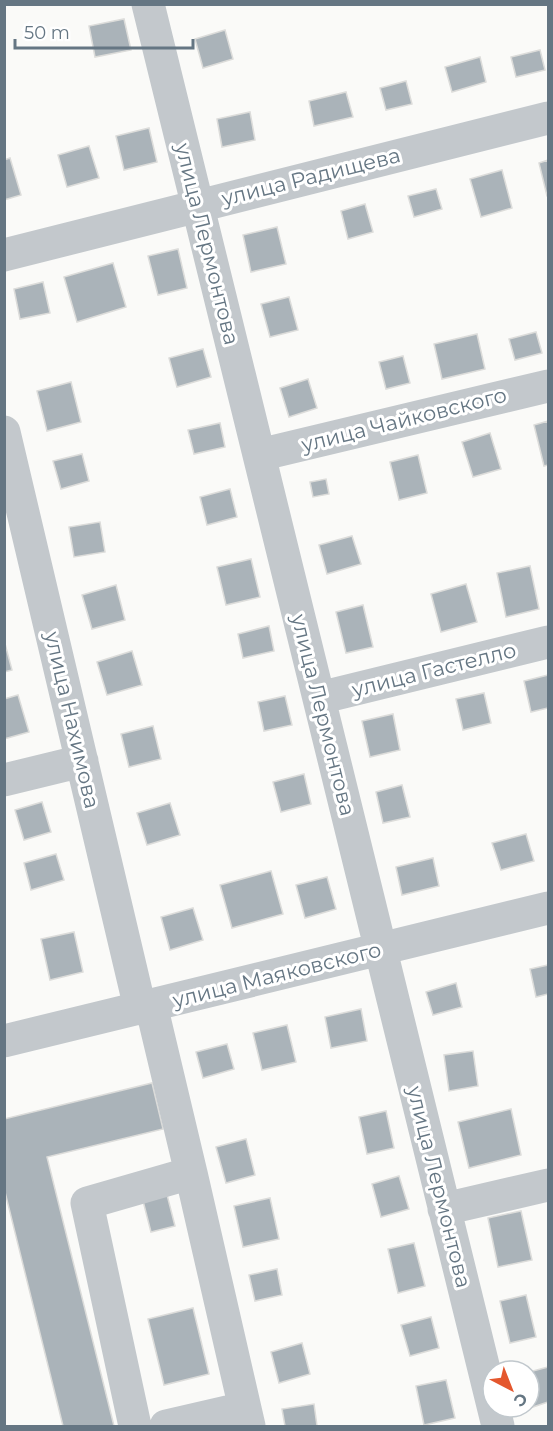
<svg xmlns="http://www.w3.org/2000/svg" width="553" height="1431" font-family="Montserrat,sans-serif">
	<style>
		.building { fill: #aab3b9; stroke: #dcdcda; stroke-width: 1.5 }
		.lines { fill: none; stroke-linecap: round; stroke-linejoin: round }
		.minor { stroke: #c3c8cc; stroke-width: 33 }
		.labels { text-anchor: middle; stroke-width: 6; stroke-linejoin: round; paint-order: stroke }
		.street-label { font-size: 21px; fill: #657683; stroke: #fff }
	</style>
	<rect width="100%" height="100%" fill="#fafaf8"/>
	<path class="building" d="M124,19L131,50L95,57L89,26Z
		M225,30L233,59L203,68L195,39Z
		M540,50L545,70L516,77L511,57Z
		M480,57L486,82L452,92L445,67Z
		M406,81L412,104L386,110L380,88Z
		M346,92L353,117L314,126L309,101Z
		M250,112L255,140L222,147L217,119Z
		M149,128L157,162L124,170L116,136Z
		M89,146L99,178L67,187L58,155Z
		M10,158L21,195L4,200V160Z
		M548,160V196H547L539,163Z
		M502,170L512,208L481,217L470,179Z
		M436,189L442,209L414,217L408,196Z
		M365,204L373,232L348,239L341,211Z
		M277,227L286,264L251,272L243,235Z
		M178,249L187,288L158,295L148,256Z
		M113,263L126,307L77,322L64,277Z
		M43,282L50,313L20,319L14,289Z
		M289,297L298,330L270,337L261,304Z
		M536,332L542,353L515,360L509,339Z
		M477,334L485,369L442,379L434,344Z
		M203,349L211,377L177,387L169,358Z
		M403,356L410,383L386,389L379,362Z
		M308,379L317,408L289,417L280,388Z
		M71,382L81,422L47,431L37,391Z
		M548,421V465L544,466L534,425Z
		M220,423L225,447L194,454L188,430Z
		M490,433L501,469L473,477L462,442Z
		M82,454L89,481L61,489L53,461Z
		M418,455L427,493L399,500L390,462Z
		M326,479L329,494L313,497L310,482Z
		M230,489L237,517L207,525L200,497Z
		M100,522L105,552L74,557L69,527Z
		M352,536L361,564L327,574L319,545Z
		M251,559L260,597L226,605L217,567Z
		M530,566L539,609L506,617L497,573Z
		M466,584L477,622L441,632L431,594Z
		M116,585L125,620L92,629L82,595Z
		M363,605L373,647L346,653L336,612Z
		M269,626L274,651L243,658L238,634Z
		M4,640L12,670L4,672Z
		M132,651L142,685L107,695L97,662Z
		M548,675V708L531,712L524,681Z
		M484,693L491,723L463,730L456,699Z
		M18,695L29,732L4,739V699Z
		M285,696L292,725L264,731L258,702Z
		M393,714L400,750L370,757L362,721Z
		M153,726L161,759L129,767L121,734Z
		M304,774L311,804L281,812L273,782Z
		M402,785L410,817L383,823L376,792Z
		M42,802L51,832L24,840L15,810Z
		M170,803L180,835L147,845L137,813Z
		M526,834L534,861L501,870L492,843Z
		M56,854L64,880L31,890L24,863Z
		M433,858L439,886L402,895L396,867Z
		M271,871L283,914L232,928L220,885Z
		M327,877L336,909L305,918L296,885Z
		M193,908L203,940L170,950L161,917Z
		M74,932L83,972L50,980L41,939Z
		M548,965V994L536,997L530,969Z
		M456,983L462,1007L433,1015L426,992Z
		M361,1009L367,1041L331,1048L325,1017Z
		M287,1025L296,1062L262,1070L253,1033Z
		M227,1044L234,1069L203,1078L196,1052Z
		M473,1051L478,1086L449,1091L444,1055Z
		M152,1083L163,1129L47,1157L114,1426H63L4,1188V1119Z
		M511,1109L521,1155L469,1168L458,1122Z
		M386,1111L394,1148L367,1154L359,1117Z
		M246,1139L255,1175L226,1183L216,1147Z
		M399,1176L409,1209L381,1217L372,1184Z
		M165,1187L175,1226L151,1232L141,1193Z
		M270,1198L279,1239L243,1247L234,1206Z
		M521,1211L532,1260L498,1267L488,1218Z
		M414,1243L425,1286L398,1293L388,1249Z
		M277,1269L282,1295L255,1301L249,1275Z
		M526,1295L536,1337L510,1343L500,1301Z
		M193,1308L209,1374L164,1385L148,1319Z
		M431,1317L439,1348L410,1356L401,1325Z
		M302,1343L310,1374L279,1383L271,1352Z
		M548,1367V1402L527,1409L526,1407H529V1372Z
		M446,1380L455,1418L424,1425L416,1386Z
		M314,1404L317,1426H285L282,1409Z"/>
	<g class="lines">
		<path class="minor" d="M148,4L498,1426
			M4,255L548,118
			M4,432L140,1008
			M259,455L548,386
			M319,698L548,642
			M4,780L82,761
			M4,1041L548,908
			M191,1173L249,1426
			M444,1209L548,1185
			M135,1426L87,1203L191,1173L151,1005
			M166,1426L244,1408"/>
	</g>
	<g class="labels">
		<g class="street-label">
			<text transform="translate(311 177) rotate(-14)" y="7">улица Радищева</text>
			<text transform="translate(207 244) rotate(76)" y="7">улица Лермонтова</text>
			<text transform="translate(404 420) rotate(-14)" y="7">улица Чайковского</text>
			<text transform="translate(434 670) rotate(-14)" y="7">улица Гастелло</text>
			<text transform="translate(323 715) rotate(76)" y="7">улица Лермонтова</text>
			<text transform="translate(72 720) rotate(77)" y="7">улица Нахимова</text>
			<text transform="translate(277 975) rotate(-14)" y="7">улица Маяковского</text>
			<text transform="translate(439 1187) rotate(76)" y="7">улица Лермонтова</text>
		</g>
	</g>
	<rect width="553" height="1431" fill="none" stroke="#657683" stroke-width="12"/>
	<g transform="translate(511 1389) rotate(138)"><circle r="28" fill="#ffffff" stroke="#c1c8cd" stroke-width="1.5"/>
	<path d="M0-4.5L10 22L0 15L-10 22Z" fill="#e4572e"/>
	<text y="-9" font-size="16" font-weight="bold" text-anchor="middle" fill="#657683">С</text>
	</g>
	<path d="M15 39v9h178v-9" fill="none" stroke="#657683" stroke-width="3"/>
	<text x="24" y="39" font-size="18" fill="#657683" stroke="#ffffff" stroke-width="4.5" paint-order="stroke">50 m</text>
</svg>
